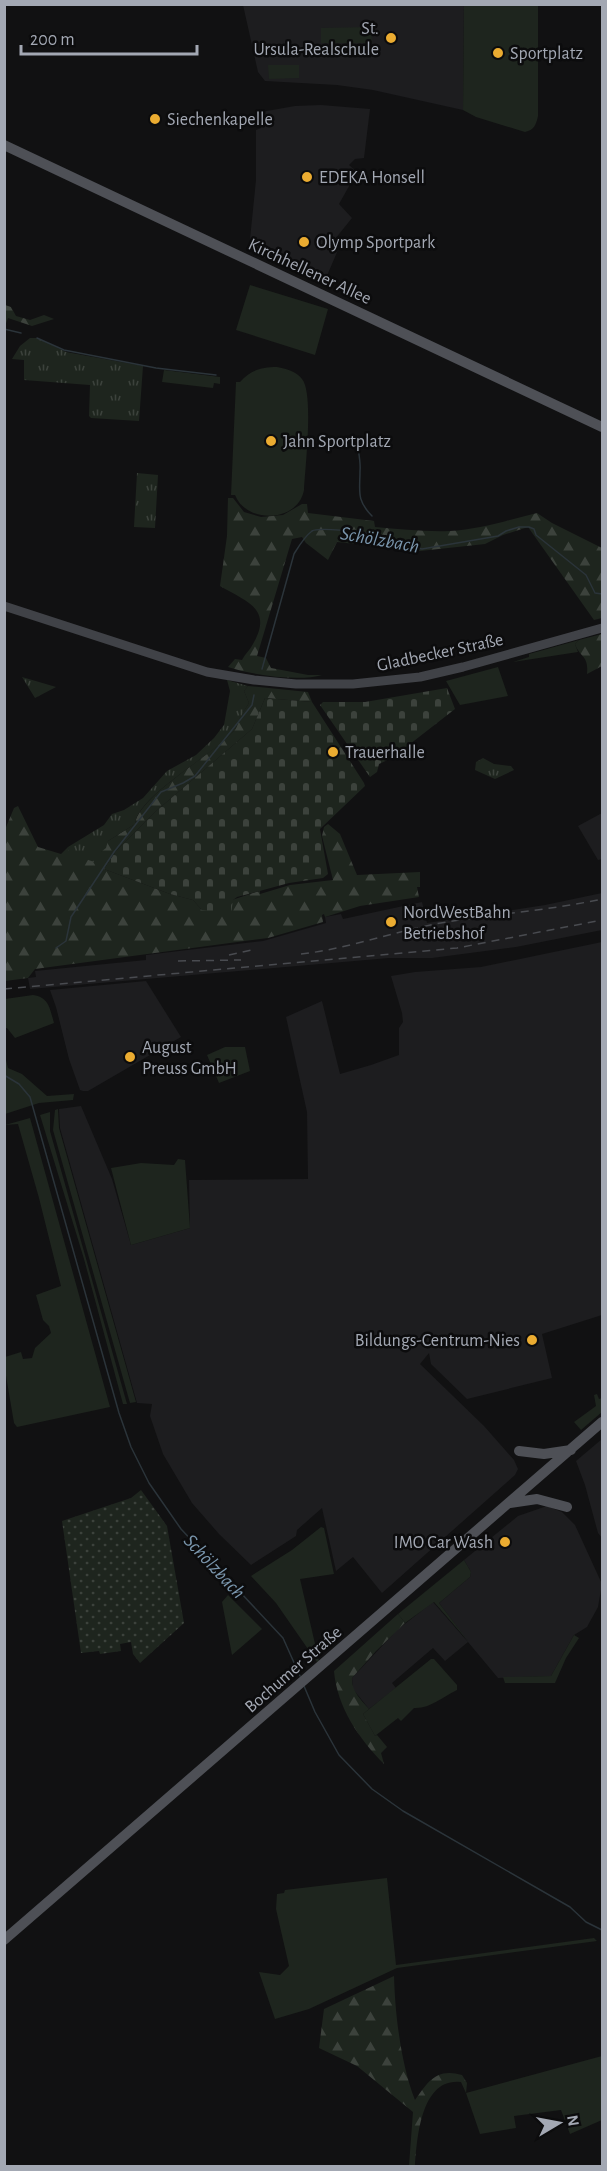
<svg xmlns="http://www.w3.org/2000/svg" width="607" height="2171" font-family="'Alegreya Sans',sans-serif">
	<style>
		.built { fill: #1d1d1f }
		.grass { fill: #1e251e }
		.forest { fill: url(#forest-firs) }
		.cemetery { fill: url(#cemetery-stones) }
		.park { fill: url(#park-tufts) }
		.garden { fill: url(#garden-dots) }
		.lines { fill: none; stroke-linecap: round; stroke-linejoin: round }
		.stream { stroke: #2b343a; stroke-width: 1.5 }
		.secondary { stroke: #404247; stroke-width: 9 }
		.primary { stroke: #4e5056; stroke-width: 10 }
		.rail { stroke: #494b50; stroke-width: 1.5; stroke-dasharray: 8 6; stroke-linecap: butt }
		.poi-dot { fill: #ebac31; stroke: #0c0c0d; stroke-width: 2 }
		.labels { text-anchor: middle; stroke-width: 5; stroke-linejoin: round; paint-order: stroke }
		.poi-label { font-size: 18px; fill: #a3a8b3; stroke: #0c0c0d; text-anchor: start }
		.street-label { font-size: 18px; fill: #a3a8b3; stroke: #0c0c0d }
		.water-label { font-size: 20px; font-style: italic; fill: #7a96ad; stroke: #0c0c0d }
	</style>
	<defs>
		<pattern id="forest-firs" width="22" height="20" patternUnits="userSpaceOnUse" patternTransform="scale(1.5)"><rect width="22" height="20" fill="#1e251e"/><path d="M5 1l3.5 6h-7zM16 11l3.5 6h-7z" fill="#3c423c"/></pattern>
		<pattern id="cemetery-stones" width="16" height="16" patternUnits="userSpaceOnUse" patternTransform="scale(1.5)"><rect width="16" height="16" fill="#1e251e"/><path d="M2 7V4a2 2 0 0 1 4 0v3zM10 15v-3a2 2 0 0 1 4 0v3z" fill="#3c423c"/></pattern>
		<pattern id="park-tufts" width="24" height="20" patternUnits="userSpaceOnUse" patternTransform="scale(1.5)"><rect width="24" height="20" fill="#1e251e"/><path d="M3 7l-1-3M5 7V3M7 7l1-3M15 17l-1-3M17 17v-4M19 17l1-3" fill="none" stroke="#3c423c"/></pattern>
		<pattern id="garden-dots" width="8" height="8" patternUnits="userSpaceOnUse" patternTransform="scale(1.5)"><rect width="8" height="8" fill="#1e251e"/><path d="M2 2h.1M6 6h.1" fill="none" stroke="#3c423c" stroke-width="1.8" stroke-linecap="round"/></pattern>
	</defs>
	<rect width="100%" height="100%" fill="#111112"/>
	<path class="built" d="M243,5H464L463,110L373,90L337,85L265,81L258,72Z
		M321,105L370,109L364,158L355,159L349,165L357,172L339,204L352,218L331,244L338,250L323,285L258,255L250,239L256,180V130L261,128V112L295,106Z
		M602,813V859L598,860L578,826Z
		M602,893V930L516,947L432,958H389L30,989L28,978L36,977L35,971L146,960V955L263,941L326,923L325,917L341,914L343,919L422,902L427,923L545,905Z
		M602,942V1315L542,1334L552,1378L467,1399L431,1364L429,1353L420,1364L484,1426L514,1460L518,1469L515,1475L382,1593L353,1557L336,1571L322,1508L297,1530L296,1536L251,1565L219,1534L192,1503L163,1454L150,1416L152,1404L137,1403L60,1128L59,1109L81,1106L112,1179L131,1245L190,1228L189,1180L308,1179L307,1112L286,1017L322,1001L340,1074L371,1065L399,1055V1028L403,1022L402,1013L391,976L415,972L481,967Z
		M146,981L181,1037L88,1091H83L80,1090L69,1059L56,1007L50,990Z
		M602,1439V1538L598,1533L585,1485L576,1461Z
		M547,1506L562,1512L575,1525L602,1584L598,1607L587,1627L574,1635L551,1676L498,1678L468,1642L445,1661L433,1648L392,1683L396,1688L369,1709L353,1689L352,1678L397,1630L433,1602L468,1642L439,1603L470,1577L471,1572L464,1560L518,1516Z"/>
	<path class="grass" d="M464,5H538V116C536,125 534,130 525,132L476,117L463,110Z
		M371,27L372,43H321V28Z
		M268,65H299V78L269,79Z
		M250,285L328,309L315,355L236,330Z
		M277,367C286,369 296,371 302,379C314,393 305,469 304,490C298,523 246,524 235,495H231L236,382H240C251,370 261,367 277,367Z
		M164,370L220,377V384L214,383L213,388L162,382Z
		M579,640L575,644L578,652L513,662L529,657V654Z
		M498,667L508,696L460,705L446,681Z
		M33,995C49,997 50,1009 54,1023L15,1038L7,1028H5V999Z
		M225,1047H245L250,1071L219,1083L207,1055Z
		M5,1056L8,1068L22,1074L47,1096L74,1094L73,1100L39,1103L5,1114Z
		M58,1109L59,1128L136,1402L130,1403L53,1130L55,1110Z
		M50,1112V1131L127,1404H123L84,1259L40,1115Z
		M30,1118L110,1407L17,1427L14,1423L5,1370V1357L21,1352L23,1359L32,1358L35,1348L51,1333L49,1326L43,1320L36,1295L61,1286L39,1198L18,1124L5,1125Z
		M178,1159L185,1160L190,1228L131,1245L111,1168L141,1163L174,1165Z
		M597,1394L599,1399L602,1398V1412L581,1430L574,1422L596,1406L594,1395Z
		M321,1527L324,1528L334,1574L300,1579L319,1661L317,1662L276,1603L251,1576L292,1550Z
		M464,1560L471,1572L470,1577L439,1603L468,1641L434,1602L405,1623L398,1614Z
		M228,1595L262,1629L232,1655L222,1602Z
		M574,1635L579,1638L566,1658L555,1683H505L503,1677L551,1676Z
		M431,1659H434L457,1685V1690C442,1697 430,1709 414,1708L401,1721L398,1718L375,1736L363,1714Z
		M387,1878L396,1965L594,1938L597,1941L397,1968L309,2009L275,2019L259,1972L280,1975L289,1966L276,1909L277,1894L284,1893L285,1890Z
		M602,2056V2120L570,2134L561,2110L514,2116L516,2128L480,2134L466,2093Z"/>
	<path class="forest" d="M5,305L11,307L16,316L30,320L44,315L54,319L32,326L8,318L5,326Z
		M228,498H233L244,512L261,517L283,515L302,504H307L308,513L374,521L375,527C400,529 425,532 450,531C480,529 508,520 537,513L552,523L602,548V618L594,620L528,527L503,535L485,544L420,551L337,542L328,560L306,543L302,537L292,539L257,656L266,658L271,668L308,675H322C299,682 252,675 228,667L235,659L242,660C245,654 250,650 253,644C274,608 245,601 220,586L227,536Z
		M602,634V666L587,674C589,655 580,658 575,644L579,640Z
		M248,686L308,692L312,702L265,698L252,729L155,812L116,851L104,869L170,894L193,900L202,910L256,892L260,891V894L290,885L333,880L322,836L324,827L328,824L340,834L357,875L420,872V887H417L419,897L360,906L325,917L324,914L322,915L323,922L268,938L35,969L28,978L5,981L4,832L14,808L18,806L38,847L61,854L68,847L70,853L101,852L108,841L135,824C138,796 214,754 234,731C237,728 237,723 239,719C242,713 246,708 249,703L244,691Z
		M398,1614L405,1623L376,1651L352,1678C351,1690 361,1700 369,1709L363,1714L375,1736L377,1735L387,1747L381,1753L384,1764C359,1739 337,1707 334,1671Z
		M394,1976C395,2014 401,2065 415,2100C427,2083 436,2067 462,2075L467,2083L466,2093L461,2082C421,2077 417,2138 415,2166H409L413,2112L357,2066L319,2048L324,2009Z"/>
	<path class="cemetery" d="M447,688L455,709L392,758L379,764L377,772L370,777L320,705L323,702H365Z
		M265,698L312,702L364,783L365,786L320,829L328,874L323,878L289,883L237,897L233,900L231,914L202,910L193,900L170,894L104,869L116,851L155,812L252,729Z"/>
	<path class="park" d="M30,338H37L66,352L143,366L139,421L91,418L89,416L90,385L24,380V360L12,359L20,346Z
		M137,473L158,475L155,528L134,527Z
		M22,677L56,687L35,698Z
		M227,680L248,686L244,691L249,703C246,708 242,713 240,719C238,723 237,728 234,731C215,754 137,796 135,824L108,841L106,848L101,852L94,862L69,853L68,847L104,825L112,814L124,810L143,798L167,771L196,755L214,738L224,725L230,691Z
		M483,758L494,764L511,766L514,770L495,779L475,770L476,762Z"/>
	<path class="garden" d="M141,1490L167,1526L184,1623L140,1663L133,1654L131,1642L120,1644L121,1651L100,1654L99,1651L81,1653L62,1521L131,1498Z"/>
	<g class="lines">
		<path class="stream" d="M4,329L21,333
			M37,338L64,350L156,368L216,375
			M357,441C358,451 361,461 360,471C360,491 356,500 372,516
			M262,669L294,554C299,546 304,537 312,531C320,526 362,533 373,534L379,539L422,549L498,536L506,531L519,527H529L534,529L536,535L586,575L595,593L602,594
			M56,948L66,941L71,917L114,852L161,792L183,783L195,776L252,705L254,695
			M4,1075L19,1084L30,1097L119,1413L131,1447L149,1483L181,1529L283,1638L300,1676
			M304,1686L315,1712L339,1755L372,1789L403,1811L570,1907L586,1922L602,1930"/>
		<path class="secondary" d="M4,606L207,672L254,680L296,684H353L420,677L463,667L602,628"/>
		<path class="primary" d="M4,145L602,427
			M519,1451L544,1454L571,1450
			M510,1503L537,1499L567,1507
			M4,1940L602,1422"/>
		<path class="rail" d="M301,954C346,949 390,933 435,924C491,914 547,911 602,899
			M229,955L256,949
			M178,961L241,960
			M4,989L457,948L602,920"/>
	</g>
	<g class="poi-dot">
		<circle cx="391" cy="38" r="6"/>
		<circle cx="498" cy="53" r="6"/>
		<circle cx="155" cy="119" r="6"/>
		<circle cx="307" cy="177" r="6"/>
		<circle cx="304" cy="242" r="6"/>
		<circle cx="271" cy="441" r="6"/>
		<circle cx="333" cy="752" r="6"/>
		<circle cx="391" cy="922" r="6"/>
		<circle cx="130" cy="1057" r="6"/>
		<circle cx="532" cy="1340" r="6"/>
		<circle cx="505" cy="1542" r="6"/>
	</g>
	<g class="labels">
		<g class="poi-label">
			<text x="379" y="34" text-anchor="end">St.<tspan x="379" dy="21">Ursula-Realschule</tspan></text>
			<text x="510" y="59">Sportplatz</text>
			<text x="167" y="125">Siechenkapelle</text>
			<text x="319" y="183">EDEKA Honsell</text>
			<text x="316" y="248">Olymp Sportpark</text>
			<text x="283" y="447">Jahn Sportplatz</text>
			<text x="345" y="758">Trauerhalle</text>
			<text x="403" y="918">NordWestBahn<tspan x="403" dy="21">Betriebshof</tspan></text>
			<text x="142" y="1053">August<tspan x="142" dy="21">Preuss GmbH</tspan></text>
			<text x="520" y="1346" text-anchor="end">Bildungs-Centrum-Nies</text>
			<text x="493" y="1548" text-anchor="end">IMO Car Wash</text>
		</g>
		<g class="street-label">
			<text transform="translate(310 271) rotate(25)" y="6">Kirchhellener Allee</text>
			<text transform="translate(440 652) rotate(-12)" y="6">Gladbecker Straße</text>
			<text transform="translate(293 1669) rotate(-41)" y="6">Bochumer Straße</text>
		</g>
		<g class="water-label">
			<text transform="translate(380 539) rotate(10)" y="7">Schölzbach</text>
			<text transform="translate(215 1566) rotate(47)" y="7">Schölzbach</text>
		</g>
	</g>
	<rect width="607" height="2171" fill="none" stroke="#a3a8b3" stroke-width="12"/>
	<g transform="translate(559 2123) rotate(80)" stroke="#0c0c0d" stroke-width="4.5" paint-order="stroke">
	<path d="M0-4.5L10 22L0 15L-10 22Z" fill="#a3a8b3"/>
	<text y="-9" font-size="16" font-weight="bold" text-anchor="middle" fill="#a3a8b3">N</text>
	</g>
	<path d="M21 45v9h176v-9" fill="none" stroke="#a3a8b3" stroke-width="3"/>
	<text x="30" y="45" font-size="18" fill="#a3a8b3" stroke="#0c0c0d" stroke-width="4.5" paint-order="stroke">200 m</text>
</svg>
